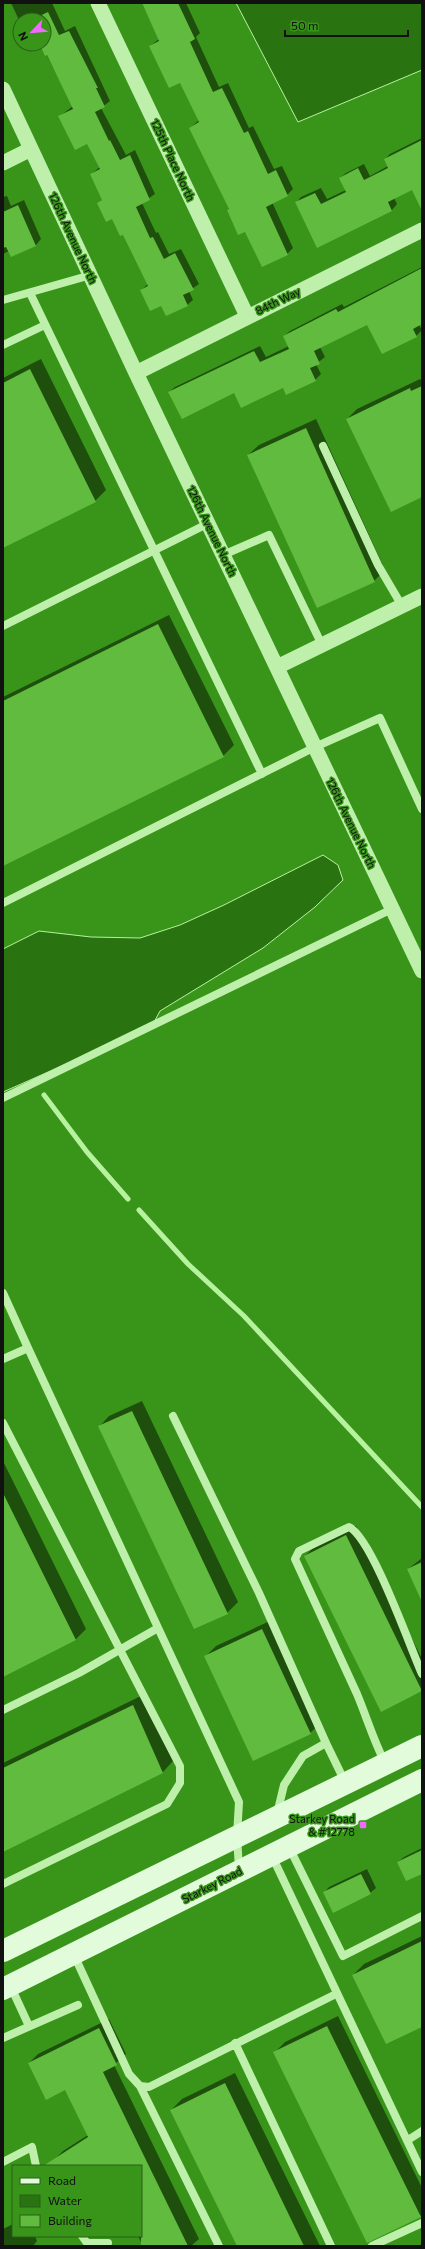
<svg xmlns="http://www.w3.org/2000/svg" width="425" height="2249" font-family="Commissioner,sans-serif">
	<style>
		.water { fill: #297311; stroke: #b7f29f }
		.shadow { fill: #0007 }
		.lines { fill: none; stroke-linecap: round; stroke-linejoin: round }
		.stream { stroke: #b7f29f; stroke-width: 5 }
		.building { fill: #60bb3e }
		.lane { stroke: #bef0ac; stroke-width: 8 }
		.street { stroke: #bef0ac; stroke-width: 15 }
		.secondary { stroke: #e2fbda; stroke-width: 22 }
		.poi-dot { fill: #ef6bff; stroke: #39951a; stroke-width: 1.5 }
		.labels { text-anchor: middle; stroke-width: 3; stroke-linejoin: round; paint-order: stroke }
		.street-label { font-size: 11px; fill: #111; stroke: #39951a }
		.poi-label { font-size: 11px; fill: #111; stroke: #39951a; text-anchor: end }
	</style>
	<rect width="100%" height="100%" fill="#39951a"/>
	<path class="water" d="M236,3H422V70L298,122Z
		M323,855L338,865L343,880L315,907L263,948L160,1011L152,1026L3,1092V949L39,931L91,937L140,938L180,925L224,905Z"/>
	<path class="shadow" d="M11,3H52L65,31L75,26L110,101L101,108L126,155L135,150L155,194L142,203L156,233L158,232L169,254L181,249L199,284L189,291L193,300L187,305H162L141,290L148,284L124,234L113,217L98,203L103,199L91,174L100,167L88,142L60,116L73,106L41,44H44V20H20V22Z
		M142,3H186L200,33L196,37L219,87L228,83L249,128L253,126L274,169L282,166L293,189L287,195L272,202L293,248L287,254L245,231L228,210L229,208L190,128L199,120L180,81L150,46L159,39Z
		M422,138V199L412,189L394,198L397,204L392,210L296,203L301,197L321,188L327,199L346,190L340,178L346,173L364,164L370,176L388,166L385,159L390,154Z
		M7,196L11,206L24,200L41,239L36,245L11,256L9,251L3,254V197Z
		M422,267V323L419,325L422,330L416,336L367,324L320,347L325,357L316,364L321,374L315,380L287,393L284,387L234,391L169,392L175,387L260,346L266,357L289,346L284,336L290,331L342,304L344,307Z
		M41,359L106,490L95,501L3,547V378Z
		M420,379L422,381V496L347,419L357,409Z
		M316,419L385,570L374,581L248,455L259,445Z
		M169,615L234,745L223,756L3,865V697Z
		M142,1401L238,1602L227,1613L99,1427L109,1416Z
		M3,1461L86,1629L76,1639L3,1675Z
		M356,1526L422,1659V1691L381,1710L305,1556L315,1546Z
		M422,1558V1599L408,1569Z
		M272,1620L321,1723L310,1733L206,1656L216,1646Z
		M143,1695L173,1761L163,1772L3,1851V1763Z
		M422,1848V1872L398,1862L404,1857Z
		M367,1869L376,1888L370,1893H324L329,1887Z
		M422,1936V2025L353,1975L364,1964Z
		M338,2016L422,2188V2214L420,2216L275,2052L285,2042Z
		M109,2019L126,2054L114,2065L199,2239L191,2246H143L138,2236H141V2166H57L54,2160L63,2151L88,2135L66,2089L29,2063L38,2054Z
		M235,2073L320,2246H238L171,2110L182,2099Z
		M13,2224V2236H35L37,2241L33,2246H3V2229Z"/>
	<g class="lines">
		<path class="stream" d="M44,1095L87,1152L128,1199
			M139,1210L188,1264L244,1316L422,1507"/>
	</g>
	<path class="building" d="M142,3H178L195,39L190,42L213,92L222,88L244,133L248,131L268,174L276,170L288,196L266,207L288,255L262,267L245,232L238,235L227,210L229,209L189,128L199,122L180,83L169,88L149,46L159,41Z
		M48,12L59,35L69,31L98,88H96L105,107L95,112L109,141L110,140L120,160L130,155L139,175L150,200L136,207L150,238L153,237L164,259L175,253L194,290L183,295L188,306L166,316L161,306L150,311L140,290L148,286L123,235L120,236L112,219L106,222L97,203L102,200L90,174L100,169L87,144L75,150L58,116L73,109L47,55L45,56L40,45L29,50L27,44H44V20H31Z
		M422,140V211L412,190L388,202L392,211L317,248L295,202L315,193L321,204L346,192L339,178L358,168L364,180L388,168L384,159Z
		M18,205L36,246L11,257L6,247L3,248V212Z
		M422,268V324L413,329L417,337L382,354L367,325L314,351L320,364L310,368L316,381L286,395L283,388L241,408L234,393L182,419L168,392L254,351L260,362L289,349L283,336L336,309L338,312Z
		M30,369L96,502L3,548V383Z
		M422,386V497L391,512L346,419L410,388L411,391Z
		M306,428L375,582L317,608L247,455Z
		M158,624L224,757L3,866V701Z
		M132,1411L228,1614L194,1629L98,1426Z
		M3,1493L76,1640L3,1677Z
		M346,1535L422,1691L381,1712L304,1556Z
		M422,1562V1602L407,1569Z
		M262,1629L311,1734L253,1761L204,1656Z
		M133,1705L163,1773L3,1852V1768Z
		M422,1850V1874L406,1881L397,1862Z
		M361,1874L371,1894L333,1913L323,1892Z
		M422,1941V2027L386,2044L352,1975Z
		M327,2026L421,2217L367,2243L273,2052Z
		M99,2028L117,2065L103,2072L188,2246H141V2166H43L88,2137L65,2090L46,2100L28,2063Z
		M225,2083L304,2246H237L170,2110Z"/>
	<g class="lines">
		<path class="lane" d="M30,293L262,774
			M3,300L91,275
			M3,345L45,325
			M323,446L378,565L402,606
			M223,555L269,535L322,645
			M3,626L209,523
			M3,903L315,747L380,718L422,809
			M3,1098L392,909
			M3,1293L28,1348
			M3,1359L28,1348L239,1802L237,1836L239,1869
			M173,1416L259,1593L326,1743
			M3,1423L180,1766V1783L167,1804L3,1884
			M3,1710L79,1673L158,1628
			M385,1763C373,1739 367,1718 357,1694L295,1559L299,1551L349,1527C372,1538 410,1647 422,1674
			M277,1814L284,1785L303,1756L326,1743L345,1782
			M289,1847L343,1956L422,1916
			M272,1856L422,2172
			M74,1955L129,2074L140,2086L149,2087L336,1994
			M11,1987L29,2026
			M3,2038L78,2005
			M235,2043L331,2246
			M140,2086L219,2246
			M408,2140L422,2131
			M3,2162L32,2147L36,2166
			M82,2236L87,2243H108
			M372,2246L422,2223"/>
		<path class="street" d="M98,3L247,316
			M3,89L136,373L422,971
			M3,163L31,149
			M136,373L422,230
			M277,667L422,596"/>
		<path class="secondary" d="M3,1951L422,1746
			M3,1989L422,1780"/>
	</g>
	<rect class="poi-dot" x="359" y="1821" width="8" height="8" rx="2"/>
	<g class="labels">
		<g class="street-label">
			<text transform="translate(173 160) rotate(65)" y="4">125th Place North</text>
			<text transform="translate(73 238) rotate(65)" y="4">126th Avenue North</text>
			<text transform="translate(278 301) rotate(-26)" y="4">84th Way</text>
			<text transform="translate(212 531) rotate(64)" y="4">126th Avenue North</text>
			<text transform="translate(351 823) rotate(64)" y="4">126th Avenue North</text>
			<text transform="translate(212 1885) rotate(-27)" y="4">Starkey Road</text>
		</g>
		<g class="poi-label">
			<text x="355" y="1823">Starkey Road<tspan x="355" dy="13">&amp; #12778</tspan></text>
		</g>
	</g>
	<rect width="425" height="2249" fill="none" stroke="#111111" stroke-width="8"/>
	<rect x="12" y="2165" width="130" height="72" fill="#39951a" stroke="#296016"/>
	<rect x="20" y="2178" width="20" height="6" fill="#e2fbda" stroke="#296016"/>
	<text x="48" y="2185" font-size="12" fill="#111111">Road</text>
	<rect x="20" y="2195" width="20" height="12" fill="#297311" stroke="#296016"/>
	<text x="48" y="2205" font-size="12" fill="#111111">Water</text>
	<rect x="20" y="2215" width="20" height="12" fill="#60bb3e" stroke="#296016"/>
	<text x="48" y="2225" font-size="12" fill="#111111">Building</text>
	<g transform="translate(32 32) rotate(244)"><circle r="19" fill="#39951a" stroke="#296016"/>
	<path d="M0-3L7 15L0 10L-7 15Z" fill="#ef6bff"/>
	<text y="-6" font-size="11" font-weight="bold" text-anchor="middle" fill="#111111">N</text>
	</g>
	<path d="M285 30v6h123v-6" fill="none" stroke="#111111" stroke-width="2"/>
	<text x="291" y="30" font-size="12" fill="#111111" stroke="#39951a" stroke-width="3" paint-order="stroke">50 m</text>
</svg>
